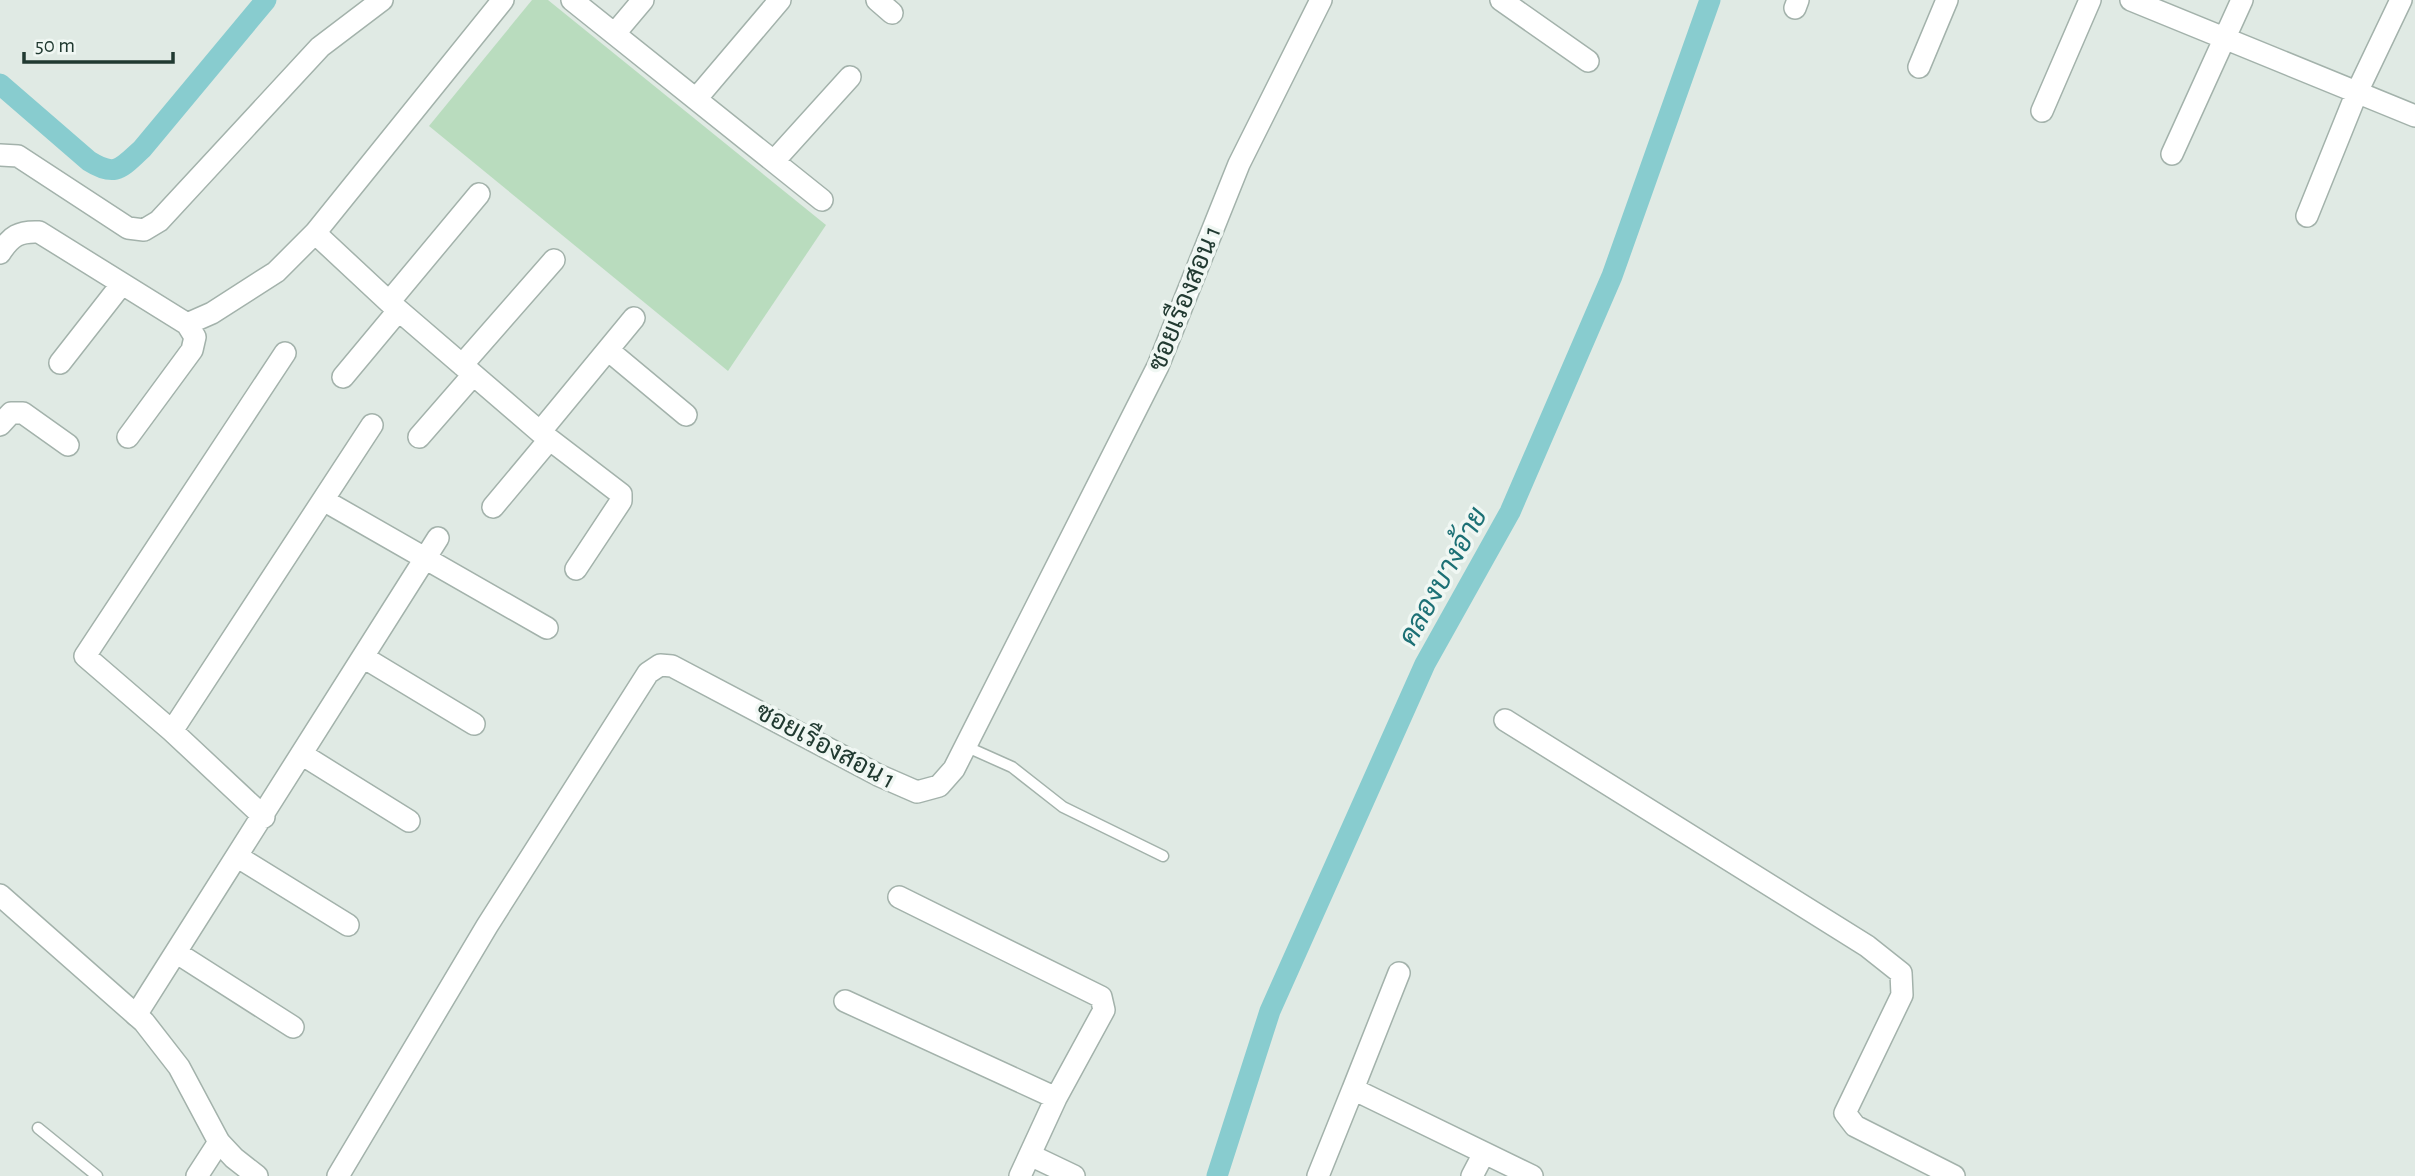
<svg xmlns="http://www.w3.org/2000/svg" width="2415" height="1176" font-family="'Alegreya Sans',Sarabun,sans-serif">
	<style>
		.green { fill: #b9dcbe }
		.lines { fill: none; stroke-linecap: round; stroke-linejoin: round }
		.canal { stroke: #88cccf; stroke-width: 21 }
		.service-casing { stroke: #a3b2ab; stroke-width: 13 }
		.minor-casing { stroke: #a3b2ab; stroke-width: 24 }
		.tertiary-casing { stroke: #a3b2ab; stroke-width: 24 }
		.service { stroke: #fff; stroke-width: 10 }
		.minor { stroke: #fff; stroke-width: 21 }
		.tertiary { stroke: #fff; stroke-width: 21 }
		.labels { text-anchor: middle; stroke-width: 7; stroke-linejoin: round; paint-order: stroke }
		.street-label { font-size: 26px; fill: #213a31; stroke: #f0f7f3 }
		.water-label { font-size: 28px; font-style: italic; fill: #1c7075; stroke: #f0f7f3 }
	</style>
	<rect width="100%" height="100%" fill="#e0eae4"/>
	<path class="green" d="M532,0H548L826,225L728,371L429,126Z"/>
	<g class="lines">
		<path class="canal" d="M0,84L89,161C116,178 121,168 142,149L266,0
			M1217,1176L1270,1011L1425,664L1510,512L1612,276L1710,0"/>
		<defs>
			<path id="service" d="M965,746L1012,767L1063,807L1163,856
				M38,1128L97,1176"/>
			<path id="minor" d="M572,0L822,200
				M877,0L892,13
				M1501,0L1588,61
				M2131,0L2415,116
				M1795,8L1798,0
				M616,32L643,0
				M1919,67L1947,0
				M696,99L780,0
				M2042,111L2090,0
				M2172,154L2242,0
				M0,155L18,156L128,228L144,230L159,221L320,47L382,0
				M774,161L850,77
				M2307,216L2357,92L2401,0
				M315,233L389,302L540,432L621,494V501L576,569
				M0,253C11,236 19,231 39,232L187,324L195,337L192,350L128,437
				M389,302L479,194
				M187,324L212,313L276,272L315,233L503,0
				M608,350L686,415
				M60,363L121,285
				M462,365L554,260
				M343,377L398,311
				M0,425L11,413H23L68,445
				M540,432L634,318
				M419,437L473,375
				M325,501L547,628
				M493,507L549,440
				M363,657L474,724
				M1505,720L1867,946L1901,973L1902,995L1845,1113L1855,1126L1954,1176
				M172,731L372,425
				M303,755L409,821
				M264,817L172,731L85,656L285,353
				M238,857L348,925
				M899,897L1101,997L1104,1010L1056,1098L1020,1176
				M177,953L293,1027
				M845,1001L1056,1098
				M136,1015L438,538
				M1353,1089L1399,973
				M1030,1155L1074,1176
				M197,1176L219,1142
				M338,1176L487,926L648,673L660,665L672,666L878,775L917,792L939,786L954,769L1158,366L1239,164L1321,0
				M1318,1176L1353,1089L1532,1176
				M1472,1176L1484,1153"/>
			<path id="tertiary" d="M0,895L144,1022L179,1067L219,1142L234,1158L257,1176"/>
		</defs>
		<use href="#service" class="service-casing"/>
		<use href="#minor" class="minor-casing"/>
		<use href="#tertiary" class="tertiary-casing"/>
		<use href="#service" class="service"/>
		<use href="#minor" class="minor"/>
		<use href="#tertiary" class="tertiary"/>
	</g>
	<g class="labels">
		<g class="street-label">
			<text transform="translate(1184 298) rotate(-68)" y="9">ซอยเรืองสอน 1</text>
			<text transform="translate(826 745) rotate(28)" y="9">ซอยเรืองสอน 1</text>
		</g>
		<g class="water-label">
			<text transform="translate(1442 576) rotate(-61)" y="10">คลองบางอ้าย</text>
		</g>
	</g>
	<path d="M24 52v10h149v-10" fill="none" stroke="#213a31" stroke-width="3.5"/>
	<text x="35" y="52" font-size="21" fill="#213a31" stroke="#f0f7f3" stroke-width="5" paint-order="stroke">50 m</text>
</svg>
